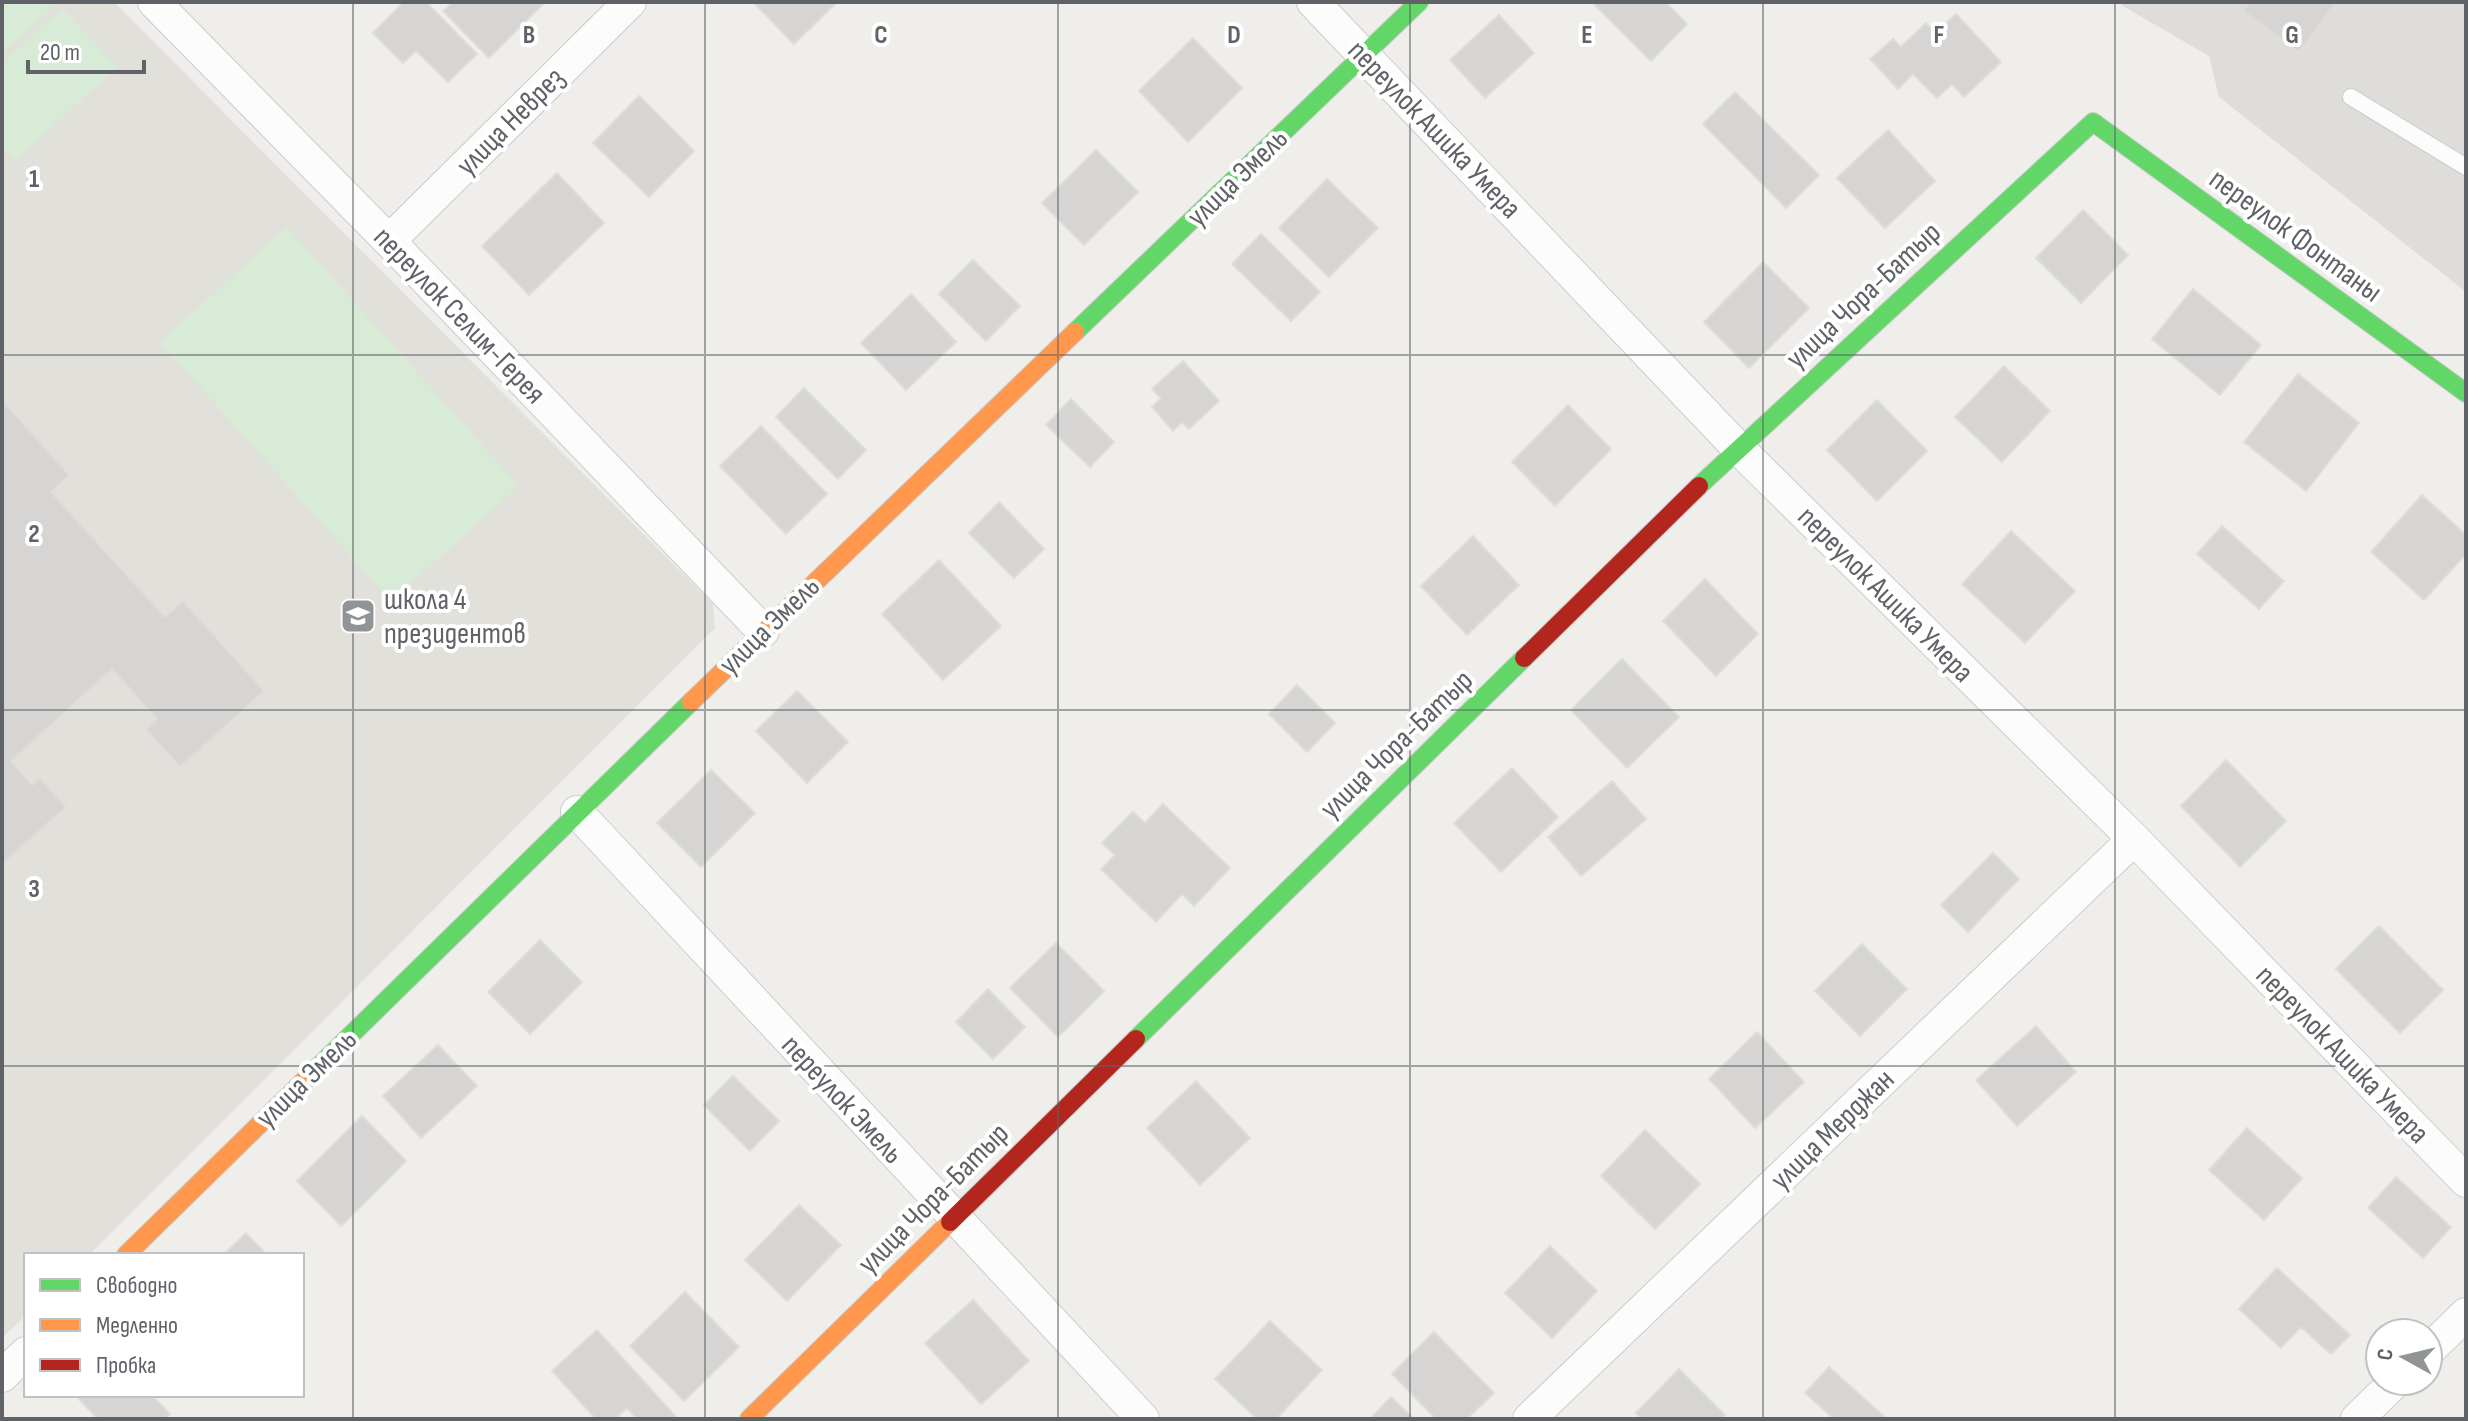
<svg xmlns="http://www.w3.org/2000/svg" width="2468" height="1421" font-family="'Sofia Sans Condensed',sans-serif">
	<style>
		.industrial { fill: #dfddda }
		.education { fill: #e2e0da }
		.green { fill: #d8ebd6 }
		.building { fill: #d6d5d3; stroke: #deddd9; stroke-width: 2 }
		.lines { fill: none; stroke-linecap: round; stroke-linejoin: round }
		.lane-casing { stroke: #cbcccc; stroke-width: 18 }
		.street-casing { stroke: #cbcccc; stroke-width: 34 }
		.fast-casing { stroke: #cacacb; stroke-width: 20 }
		.slow-casing { stroke: #cacacb; stroke-width: 20 }
		.jam-casing { stroke: #cacacb; stroke-width: 20 }
		.lane { stroke: #fdfcfc; stroke-width: 16 }
		.street { stroke: #fdfcfc; stroke-width: 32 }
		.fast { stroke: #63d668; stroke-width: 18 }
		.slow { stroke: #ff974d; stroke-width: 18 }
		.jam { stroke: #b3261e; stroke-width: 18 }
		.grid { fill: none; stroke: #5f6368; stroke-width: 2; stroke-opacity: 0.55 }
		.labels { text-anchor: middle; stroke-width: 8; stroke-linejoin: round; paint-order: stroke }
		.street-label { font-size: 30px; fill: #5f6368; stroke: #fff }
		.poi-label { font-size: 30px; fill: #5f6368; stroke: #fff; text-anchor: start }
		.grid-label { font-size: 26px; text-anchor: middle; font-weight: bold; fill: #5f6368; stroke: #fff; stroke-width: 8; stroke-linejoin: round; paint-order: stroke }
	</style>
	<rect width="100%" height="100%" fill="#efeeea"/>
	<path class="industrial" d="M2122,2H2466V292L2219,97L2209,56L2121,5Z"/>
	<path class="education" d="M2,2H114L713,604L715,628L89,1255H26V1315L2,1338Z"/>
	<path class="green" d="M2,2H56L57,3L2,54Z
		M62,8L117,67L15,161L2,146V64Z
		M287,227L519,486L391,601L160,342Z"/>
	<path class="building" d="M404,2H426L477,54L448,82L416,51L403,63L373,33Z
		M453,2H545L489,58L443,11Z
		M753,2H833L835,4L794,44Z
		M1592,2H1665L1687,24L1651,61Z
		M2250,2H2336L2299,52L2243,11Z
		M1956,14L2001,62L1964,97L1952,84L1937,98L1913,74L1898,89L1870,59L1893,39L1901,47L1926,23L1935,33Z
		M1499,15L1534,53L1485,98L1450,60Z
		M1193,38L1242,88L1188,142L1139,91Z
		M1735,92L1819,175L1786,208L1703,124Z
		M639,96L694,151L649,197L593,143Z
		M1888,130L1935,181L1885,228L1837,178Z
		M1096,150L1138,192L1084,245L1042,203Z
		M557,173L604,223L529,295L482,246Z
		M1327,179L1378,228L1329,277L1279,228Z
		M2083,210L2128,255L2081,303L2036,258Z
		M1261,234L1320,292L1291,321L1232,264Z
		M973,260L1020,306L986,341L939,294Z
		M1763,262L1809,308L1749,368L1704,322Z
		M2193,289L2261,345L2220,395L2152,339Z
		M911,294L956,342L906,390L861,343Z
		M1183,361L1219,401L1189,429L1182,422L1173,431L1152,407L1161,398L1152,389Z
		M2004,366L2050,411L2002,462L1955,417Z
		M2298,374L2359,423L2306,491L2244,442Z
		M804,388L866,450L838,479L776,417Z
		M1071,399L1114,442L1090,467L1046,425Z
		M2,400L69,475L51,492L165,617L183,601L264,691L180,767L146,729L157,719L112,669L11,761L32,785L40,778L66,807L2,864Z
		M1877,400L1927,451L1877,501L1827,450Z
		M1568,405L1611,449L1555,506L1512,462Z
		M761,426L827,494L786,534L720,466Z
		M2422,495L2466,535V554L2424,600L2371,552Z
		M999,502L1044,549L1014,578L969,533Z
		M2222,526L2284,581L2259,609L2197,554Z
		M2011,531L2075,591L2025,643L1962,584Z
		M1473,536L1519,585L1467,635L1421,586Z
		M939,560L1001,626L943,680L882,614Z
		M1705,579L1758,634L1716,676L1663,621Z
		M1622,659L1679,717L1627,768L1571,710Z
		M1297,685L1335,723L1307,752L1269,714Z
		M797,691L848,742L807,783L756,731Z
		M2226,760L2286,821L2240,867L2181,806Z
		M1512,768L1558,817L1501,872L1454,823Z
		M711,770L755,813L701,867L657,823Z
		M1612,781L1646,819L1581,876L1548,837Z
		M1163,804L1230,868L1194,906L1182,894L1156,922L1101,869L1115,855L1102,843L1133,812L1145,823Z
		M1993,853L2019,879L1968,932L1941,905Z
		M2379,926L2443,990L2400,1033L2336,969Z
		M540,940L582,982L530,1034L488,992Z
		M1056,943L1104,991L1058,1037L1010,988Z
		M1862,944L1907,989L1860,1036L1815,991Z
		M988,989L1025,1027L993,1059L956,1022Z
		M2036,1026L2076,1072L2017,1126L1976,1080Z
		M1757,1032L1804,1082L1755,1128L1709,1079Z
		M438,1045L477,1086L421,1138L383,1096Z
		M733,1076L779,1121L750,1151L704,1105Z
		M1196,1081L1250,1138L1200,1185L1147,1128Z
		M362,1116L406,1161L341,1226L297,1181Z
		M2247,1128L2302,1178L2264,1220L2209,1170Z
		M1645,1130L1700,1184L1655,1229L1601,1176Z
		M2396,1177L2451,1227L2423,1258L2368,1208Z
		M799,1205L841,1245L787,1301L745,1260Z
		M246,1233L267,1255H223Z
		M1550,1246L1597,1291L1552,1338L1505,1293Z
		M2277,1268L2350,1335L2331,1354L2301,1327L2281,1348L2239,1309Z
		M685,1292L739,1347L684,1401L630,1346Z
		M973,1300L1029,1361L981,1404L925,1343Z
		M1270,1321L1322,1370L1276,1419H1257L1215,1379Z
		M597,1330L678,1419H637L627,1408L615,1419H596L552,1371Z
		M1434,1332L1494,1393L1467,1419H1436L1392,1374Z
		M1829,1367L1887,1419H1834L1805,1393Z
		M1679,1369L1725,1415L1722,1419H1642L1636,1413Z
		M75,1395H152L170,1414L165,1419H98Z
		M1391,1397L1414,1419H1370Z"/>
	<g class="lines">
		<defs>
			<path id="lane" d="M2351,97L2466,167"/>
			<path id="street" d="M154,2L389,241L763,631
				M1313,2L1738,448L2134,839L2466,1181
				M389,241L630,2
				M577,812L1143,1419
				M2428,1351L2466,1314
				M2,1376L26,1353
				M1529,1419L2134,839
				M2357,1419L2396,1381"/>
			<path id="fast" d="M1075,332L1419,2
				M1699,486L2093,122L2466,393
				M1136,1039L1524,658
				M313,1072L691,702"/>
			<path id="slow" d="M691,702L1075,332
				M126,1255L313,1072
				M749,1419L950,1222"/>
			<path id="jam" d="M1524,658L1699,486
				M950,1222L1136,1039"/>
		</defs>
		<use href="#lane" class="lane-casing"/>
		<use href="#street" class="street-casing"/>
		<use href="#fast" class="fast-casing"/>
		<use href="#slow" class="slow-casing"/>
		<use href="#jam" class="jam-casing"/>
		<use href="#lane" class="lane"/>
		<use href="#street" class="street"/>
		<use href="#fast" class="fast"/>
		<use href="#slow" class="slow"/>
		<use href="#jam" class="jam"/>
	</g>
	<path class="grid" d="M353,2V1419M705,2V1419M1058,2V1419M1410,2V1419M1763,2V1419M2115,2V1419M2,355H2466M2,710H2466M2,1066H2466"/>
	<defs>
		<symbol id="school-square" viewBox="-11 -11 22 22"><rect x="-9" y="-9" width="18" height="18" rx="4" fill="#919496" stroke="#fff"/><path d="M0-5L7-2L0 1L-7-2ZM-4 1L0 2.5L4 1V4Q0 6-4 4Z" fill="#fff"/></symbol>
	</defs>
	<g fill-rule="evenodd">
		<use href="#school-square" x="338" y="596" width="40" height="40"/>
	</g>
	<g class="labels">
		<g class="street-label">
			<text transform="translate(510 121) rotate(-45)" y="10">улица Неврез</text>
			<text transform="translate(1435 129) rotate(46)" y="10">переулок Ашика Умера</text>
			<text transform="translate(1237 177) rotate(-44)" y="10">улица Эмель</text>
			<text transform="translate(2296 235) rotate(36)" y="10">переулок Фонтаны</text>
			<text transform="translate(1863 295) rotate(-43)" y="10">улица Чора-Батыр</text>
			<text transform="translate(460 315) rotate(46)" y="10">переулок Селим-Герея</text>
			<text transform="translate(1886 594) rotate(45)" y="10">переулок Ашика Умера</text>
			<text transform="translate(769 625) rotate(-44)" y="10">улица Эмель</text>
			<text transform="translate(1396 744) rotate(-44)" y="10">улица Чора-Батыр</text>
			<text transform="translate(2343 1054) rotate(46)" y="10">переулок Ашика Умера</text>
			<text transform="translate(306 1078) rotate(-44)" y="10">улица Эмель</text>
			<text transform="translate(843 1099) rotate(47)" y="10">переулок Эмель</text>
			<text transform="translate(1832 1129) rotate(-44)" y="10">улица Мерджан</text>
			<text transform="translate(933 1198) rotate(-45)" y="10">улица Чора-Батыр</text>
		</g>
		<g class="poi-label">
			<text x="384" y="609">школа 4<tspan x="384" dy="34">президентов</tspan></text>
		</g>
	</g>
	<g class="grid-label">
		<text x="529" y="43">B</text>
		<text x="881" y="43">C</text>
		<text x="1234" y="43">D</text>
		<text x="1587" y="43">E</text>
		<text x="1939" y="43">F</text>
		<text x="2292" y="43">G</text>
		<text x="34" y="187">1</text>
		<text x="34" y="542">2</text>
		<text x="34" y="897">3</text>
	</g>
	<rect width="2468" height="1421" fill="none" stroke="#5f6368" stroke-width="8"/>
	<rect x="24" y="1253" width="280" height="144" fill="#ffffff" stroke="#bfc1c3" stroke-width="2"/>
	<rect x="40" y="1279" width="40" height="12" fill="#63d668" stroke="#bfc1c3" stroke-width="2"/>
	<text x="96" y="1293" font-size="24" fill="#5f6368">Свободно</text>
	<rect x="40" y="1319" width="40" height="12" fill="#ff974d" stroke="#bfc1c3" stroke-width="2"/>
	<text x="96" y="1333" font-size="24" fill="#5f6368">Медленно</text>
	<rect x="40" y="1359" width="40" height="12" fill="#b3261e" stroke="#bfc1c3" stroke-width="2"/>
	<text x="96" y="1373" font-size="24" fill="#5f6368">Пробка</text>
	<g transform="translate(2404 1357) rotate(278)"><circle r="38" fill="#ffffff" stroke="#bfc1c3" stroke-width="2"/>
	<path d="M0-6L14 30L0 20L-14 30Z" fill="#919496"/>
	<text y="-12" font-size="22" font-weight="bold" text-anchor="middle" fill="#5f6368">С</text>
	</g>
	<path d="M28 60v12h116v-12" fill="none" stroke="#5f6368" stroke-width="4"/>
	<text x="40" y="60" font-size="24" fill="#5f6368" stroke="#ffffff" stroke-width="6" paint-order="stroke">20 m</text>
</svg>
